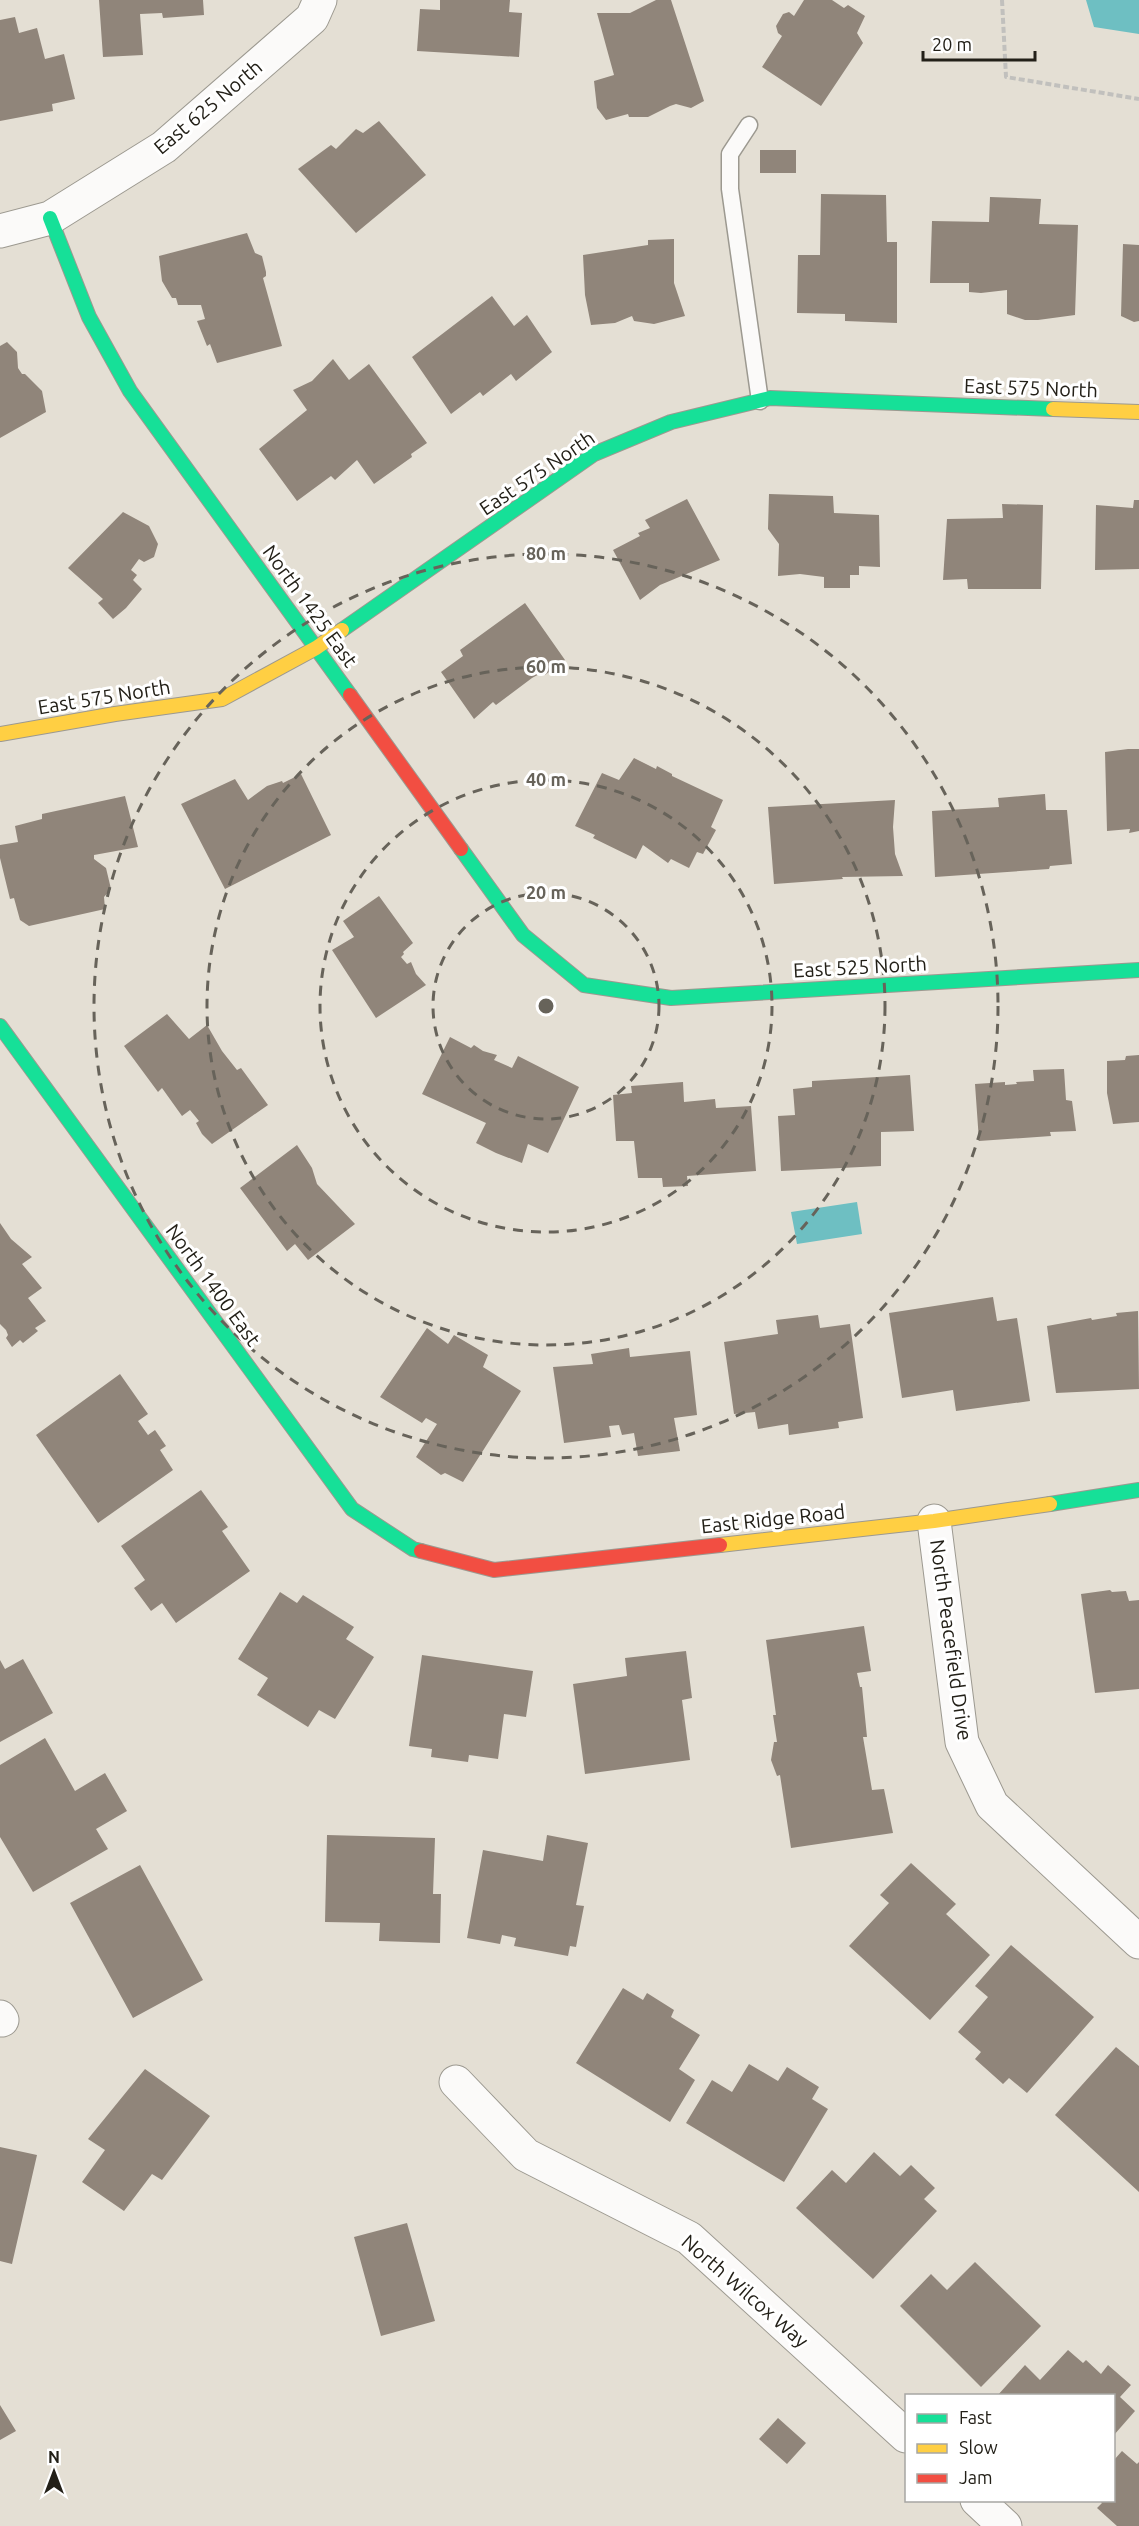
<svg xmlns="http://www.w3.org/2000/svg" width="1139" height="2526" font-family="Ubuntu,sans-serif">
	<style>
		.water { fill: #6ebfc2 }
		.building { fill: #90857a }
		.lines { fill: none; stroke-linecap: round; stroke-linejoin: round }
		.lane-casing { stroke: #9c9990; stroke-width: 19 }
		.street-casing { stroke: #9c9990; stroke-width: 35 }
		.fast-casing { stroke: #9c9990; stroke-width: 16 }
		.slow-casing { stroke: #9c9990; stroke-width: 16 }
		.jam-casing { stroke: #9c9990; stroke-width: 16 }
		.path { stroke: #c1c0bd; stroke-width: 4; stroke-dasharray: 6 3; stroke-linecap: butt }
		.lane { stroke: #fbfaf9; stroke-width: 16 }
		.street { stroke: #fbfaf9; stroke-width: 33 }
		.fast { stroke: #16e098; stroke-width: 14 }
		.slow { stroke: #ffcf43; stroke-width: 14 }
		.jam { stroke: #f24e42; stroke-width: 14 }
		.ring { fill: none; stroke: #67635a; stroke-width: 3; stroke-dasharray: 10 8 }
		.labels { text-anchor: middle; stroke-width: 6; stroke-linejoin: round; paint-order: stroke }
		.street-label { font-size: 20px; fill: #232018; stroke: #fff }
		.centre { fill: #67635a; stroke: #fff; stroke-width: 3 }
		.ring-label { font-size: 18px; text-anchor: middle; font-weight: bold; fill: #67635a; stroke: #fff; stroke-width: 6; stroke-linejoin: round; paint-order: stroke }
	</style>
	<rect width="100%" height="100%" fill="#e4dfd4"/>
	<path class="water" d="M1086,0H1139V34L1094,27Z
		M857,1202L862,1234L797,1244L791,1212Z"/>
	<path class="building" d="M99,0H203L204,15L163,18L162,13L140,14L143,55L103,57Z
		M440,0H510L509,12L522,13L519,57L417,51L420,9L440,10Z
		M656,0H671L704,101L691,108L676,104L670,106L648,117H629L628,114L606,120L597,108L594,81L614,75L597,13H630Z
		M804,0H832L844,8L848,5L865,16L857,33L863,43L821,106L762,67L782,36L778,33L776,26L783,14L789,12L794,16Z
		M15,17L19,33L37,28L45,59L64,54L75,99L52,104L53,111L0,121V20Z
		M379,121L426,175L356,233L298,169L331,145L336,149L356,129L363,133Z
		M760,150H796V173H760Z
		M821,194L886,195L887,242H897V323L845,321V314L797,313L798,255H820Z
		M990,197L1041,199L1039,224L1078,225L1075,315L1038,320H1025L1007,314V290L981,293L969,292V283H930L932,221L989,222Z
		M247,233L255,253L262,256L266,272V276L263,278L282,346L217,363L210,344L207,346L197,321L205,319L201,305H178L176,298H172L162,281L159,256Z
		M674,239V283L685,316L654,324L634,321L632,316L615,323L591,325L585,295L583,255L648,245V240Z
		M1123,244L1139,245V321L1134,322L1121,316Z
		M492,296L514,326L527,315L552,352L516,381L511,374L483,396L480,392L451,414L412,357Z
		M7,342L17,352L18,368L22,374H25L42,391L46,412L0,438V346Z
		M333,359L349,380L369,364L427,443L411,454L412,457L374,484L357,460L335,480L331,476L297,501L259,449L307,410L293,390L312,381Z
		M769,494L833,496L834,513L879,515L880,567L859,566V575H850V588H824V577L800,574L778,576L779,544L768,529Z
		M687,499L720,560L660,585L640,600L613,550L640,536L638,533L650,528L645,520Z
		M1134,500H1139V569L1095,570L1096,505L1133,508Z
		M1002,504L1043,505L1041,589H968L967,579L943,580L947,519L1003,518Z
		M123,512L149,526L158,544L154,557L144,562L139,559L131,570L137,575L133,580L142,589L126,608L113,619L98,603L103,599L68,568Z
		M525,603L565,660L545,675L543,672L532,678L496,705L493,702L474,719L441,672L463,656L460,650Z
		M1128,749H1139V831L1129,833L1130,829L1107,831L1105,752Z
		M634,758L656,769L657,766L672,774V776L723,800L711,827L716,830L703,854L697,852L689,868L671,859L668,863L643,845L636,859L593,838L595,835L575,826L602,773L619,780Z
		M301,774L331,835L225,889L181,804L235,779L248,800L267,786L282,781L283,783Z
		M1045,794L1046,810H1067L1072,864L1050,866L1049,869L935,877L932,811L999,807L998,798Z
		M125,796L138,847L94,855V859L106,868L111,889L104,897L105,909L29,926L20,920L14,898L10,899L0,858V845L18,842L15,826L42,819V814Z
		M895,800L893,827L895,854L903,876L842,877L843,879L774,884L768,807Z
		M379,896L413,943L403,952L404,954L401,957L407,964L411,962L416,974L426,985L376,1018L332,950L354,937L343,921Z
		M167,1014L189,1039L207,1025L222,1051L237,1070L241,1068L268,1105L212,1144L202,1134L196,1123L199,1121L190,1110L182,1116L162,1088L158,1092L124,1046Z
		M450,1037L471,1048L474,1045L483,1051L497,1055L494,1060L512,1068L518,1056L579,1087L548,1153L528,1144L522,1163L496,1153L476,1143L486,1123L422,1094Z
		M1139,1055V1122L1113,1124L1107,1093V1061L1125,1060L1126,1056Z
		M1064,1069L1066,1100L1072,1101L1076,1131L1050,1132L1051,1136L979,1141L975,1084L1005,1082V1085L1017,1084L1016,1082L1034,1081L1033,1070Z
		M910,1075L914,1131L881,1132V1166L781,1171L778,1116L795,1115L793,1089L812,1087V1081Z
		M683,1082L684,1102L715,1099L716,1108L751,1106L756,1171L687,1176L688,1186L663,1187L662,1178H638L634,1141H616L613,1095L632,1093L631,1086Z
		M297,1145L312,1168L317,1184L355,1224L308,1260L295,1244L287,1251L240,1188Z
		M0,1223L11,1239L32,1257L22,1264L42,1288L28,1298L46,1321L35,1328L38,1331L23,1343L20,1340L12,1347L6,1338L8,1335L6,1330L0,1324Z
		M993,1297L997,1321L1017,1318L1030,1401L956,1411L953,1390L902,1398L889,1313Z
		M1138,1311L1139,1389L1056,1393L1047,1326L1091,1318L1092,1320L1117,1316L1116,1313Z
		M818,1315L820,1328L850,1324L863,1418L838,1422L839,1428L789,1435L788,1424L758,1429L755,1412L734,1414L724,1342L778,1334L776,1320Z
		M427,1328L448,1344L454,1335L488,1355L483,1367L521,1391L463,1482L445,1473L441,1475L416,1457L437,1424L426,1418L422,1423L380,1397Z
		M629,1348L630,1357L690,1351L697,1415L674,1418L680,1451L638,1456L634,1433L622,1435L619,1425L609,1426L611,1437L564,1443L553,1367L593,1364L591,1354Z
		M120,1374L148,1414L138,1421L148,1435L155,1430L166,1446L160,1450L173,1470L98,1523L36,1435Z
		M201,1490L228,1527L222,1531L250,1571L176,1623L162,1603L151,1611L134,1588L145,1580L121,1546Z
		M1110,1590L1112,1592L1126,1591L1129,1601L1139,1600V1689L1095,1693L1081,1594Z
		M280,1592L297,1603L303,1595L354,1627L346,1639L374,1657L335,1719L319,1710L308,1727L257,1695L268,1678L238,1659Z
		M864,1626L871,1671L857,1673L860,1687H862L867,1737H863L872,1790L884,1789L893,1833L791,1848L780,1775L777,1776L771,1760L774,1742H777L773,1715H776L766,1640Z
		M686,1651L692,1698L682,1700L690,1760L585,1774L573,1684L627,1676L625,1658Z
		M422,1655L533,1671L526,1717L504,1714L498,1759L469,1755L468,1762L431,1757L432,1749L409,1746Z
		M23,1659L53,1713L0,1742V1660L5,1669Z
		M45,1738L75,1791L105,1773L127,1811L96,1829L108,1849L33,1892L0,1837V1765Z
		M327,1835L435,1838L433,1894H441L440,1943L379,1941L380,1923L325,1922Z
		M547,1835L588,1843L576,1905L584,1906L576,1947L570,1946L568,1956L514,1946L516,1938L502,1935L500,1944L467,1938L483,1850L543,1861Z
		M911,1863L956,1904L946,1914L990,1955L930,2020L849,1946L889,1903L880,1895Z
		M140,1865L203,1980L133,2018L70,1903Z
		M1011,1945L1094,2017L1027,2093L1009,2078L1003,2084L975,2059L981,2052L958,2032L988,1997L975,1986Z
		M623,1988L643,2000L647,1993L674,2010L671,2017L700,2035L679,2069L695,2080L670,2122L576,2063Z
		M1116,2047L1139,2066V2192L1055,2115Z
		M749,2064L778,2081L787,2067L819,2087L812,2099L828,2109L784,2182L686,2123L712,2080L732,2092Z
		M145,2069L210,2116L162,2180L152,2174L124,2211L82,2182L105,2150L88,2139Z
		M0,2147L37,2155L12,2264L0,2261Z
		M874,2152L900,2176L911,2165L935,2188L924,2199L937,2211L873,2279L796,2208L832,2170L846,2183Z
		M407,2223L435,2321L381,2336L354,2237Z
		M975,2262L1041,2326L981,2387L900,2306L931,2274L947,2290Z
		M1068,2350L1083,2363L1086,2360L1101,2374L1108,2365L1131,2385L1120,2397L1135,2411L1114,2435V2396H997L1025,2365L1040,2380Z
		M0,2405L16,2431L0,2440Z
		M778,2418L806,2443L787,2464L759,2439Z
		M1122,2451L1137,2464L1139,2462V2526H1117L1097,2508L1102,2503L1099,2500H1114V2460Z"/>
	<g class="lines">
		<defs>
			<path id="lane" d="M749,125L730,154V189L760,401"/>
			<path id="street" d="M0,231L50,218L164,147L312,18L320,0
				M934,1521L962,1742L992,1805L1139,1942
				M0,2017L2,2020
				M456,2082L526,2155L689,2238L906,2436
				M977,2500L1005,2526"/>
			<path id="fast" d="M50,218L89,317L130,391L350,695
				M342,630L594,454L671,422L770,398L1053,409
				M461,849L523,935L584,985L671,998L1139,970
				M0,1026L352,1509L413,1549L421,1551
				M1050,1504L1139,1490"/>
			<path id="slow" d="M1053,409L1139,412
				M0,734L115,714L222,699L316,648L342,630
				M720,1545L934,1521L1050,1504"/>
			<path id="jam" d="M350,695L461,849
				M421,1551L494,1570L720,1545"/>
		</defs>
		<use href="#lane" class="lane-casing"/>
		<use href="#street" class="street-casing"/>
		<use href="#fast" class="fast-casing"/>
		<use href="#slow" class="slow-casing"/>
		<use href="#jam" class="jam-casing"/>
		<path class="path" d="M1002,0L1006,77L1139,99"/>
		<use href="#lane" class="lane"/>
		<use href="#street" class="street"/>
		<use href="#fast" class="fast"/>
		<use href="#slow" class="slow"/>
		<use href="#jam" class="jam"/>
	</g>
	<g class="ring">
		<circle cx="546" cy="1006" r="113"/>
		<circle cx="546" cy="1006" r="226"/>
		<circle cx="546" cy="1006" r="339"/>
		<circle cx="546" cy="1006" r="452"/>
	</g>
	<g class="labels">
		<g class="street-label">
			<text transform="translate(208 107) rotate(-40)" y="7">East 625 North</text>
			<text transform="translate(1031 388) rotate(2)" y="7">East 575 North</text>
			<text transform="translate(537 473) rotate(-34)" y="7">East 575 North</text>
			<text transform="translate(310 606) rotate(54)" y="7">North 1425 East</text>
			<text transform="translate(104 697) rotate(-9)" y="7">East 575 North</text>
			<text transform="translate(860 967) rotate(-3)" y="7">East 525 North</text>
			<text transform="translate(213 1285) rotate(54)" y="7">North 1400 East</text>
			<text transform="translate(773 1519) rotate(-6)" y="7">East Ridge Road</text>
			<text transform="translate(951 1640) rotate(82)" y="7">North Peacefield Drive</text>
			<text transform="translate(745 2291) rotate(41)" y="7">North Wilcox Way</text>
		</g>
	</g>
	<circle cx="546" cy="1006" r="9" class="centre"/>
	<g class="ring-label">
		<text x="546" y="560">80 m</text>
		<text x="546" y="673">60 m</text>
		<text x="546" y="786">40 m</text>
		<text x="546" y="899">20 m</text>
	</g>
	<rect x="905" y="2394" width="210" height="108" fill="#ffffff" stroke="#a7a6a3" stroke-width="1.5"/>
	<rect x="917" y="2414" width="30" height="9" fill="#16e098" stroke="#a7a6a3" stroke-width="1.5"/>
	<text x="959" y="2424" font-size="18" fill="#232018">Fast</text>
	<rect x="917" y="2444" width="30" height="9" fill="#ffcf43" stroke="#a7a6a3" stroke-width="1.5"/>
	<text x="959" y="2454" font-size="18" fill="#232018">Slow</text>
	<rect x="917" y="2474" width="30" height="9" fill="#f24e42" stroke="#a7a6a3" stroke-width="1.5"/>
	<text x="959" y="2484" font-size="18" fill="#232018">Jam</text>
	<g transform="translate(54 2472)" stroke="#ffffff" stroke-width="4.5" paint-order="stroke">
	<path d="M0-4.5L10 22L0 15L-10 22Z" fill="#232018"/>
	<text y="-9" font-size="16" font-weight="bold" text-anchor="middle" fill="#232018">N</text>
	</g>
	<path d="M923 51v9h112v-9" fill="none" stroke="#232018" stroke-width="3"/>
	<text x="932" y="51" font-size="18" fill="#232018" stroke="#ffffff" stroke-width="4.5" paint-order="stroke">20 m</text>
</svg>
